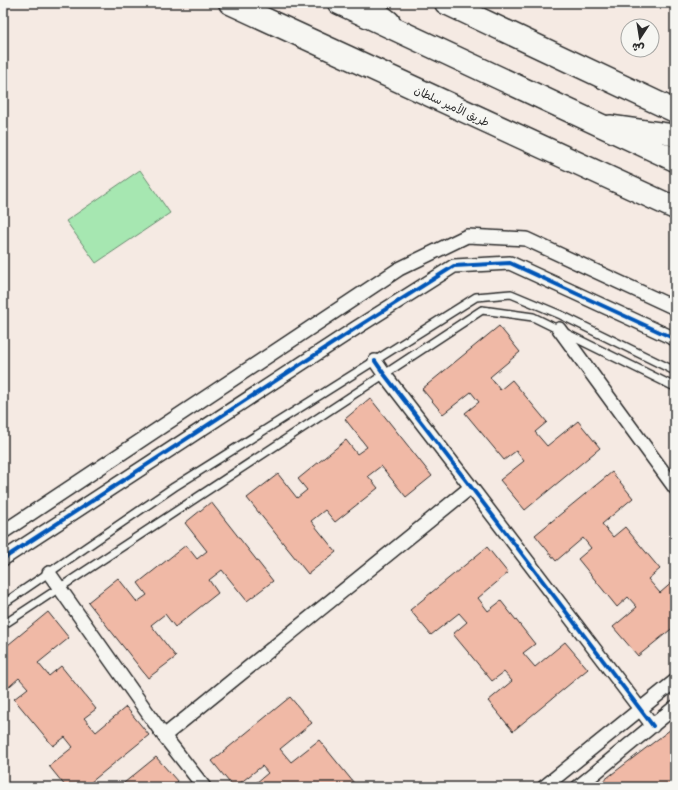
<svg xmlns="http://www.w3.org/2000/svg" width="678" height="790" font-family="'Gochi Hand','Playpen Sans Arabic',sans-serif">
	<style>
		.grass { fill: #a6e7b1; stroke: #68896e }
		.building { fill: #f0b9a6; stroke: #2b2b2b }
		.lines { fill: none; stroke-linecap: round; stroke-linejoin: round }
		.service-casing { stroke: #2b2b2b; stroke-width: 10 }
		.minor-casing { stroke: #2b2b2b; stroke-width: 16 }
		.secondary-casing { stroke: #2b2b2b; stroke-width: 22 }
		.motorway-casing { stroke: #2b2b2b; stroke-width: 25 }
		.service { stroke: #f6f6f2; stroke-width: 7 }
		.minor { stroke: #f6f6f2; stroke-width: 13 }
		.secondary { stroke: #f6f6f2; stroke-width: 19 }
		.motorway { stroke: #f6f6f2; stroke-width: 22 }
		.cycleway-casing { stroke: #f6f6f2; stroke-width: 6 }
		.cycleway { stroke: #0057b8; stroke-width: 4 }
		.labels { text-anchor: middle; stroke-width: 3.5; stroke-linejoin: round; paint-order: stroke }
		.street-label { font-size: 11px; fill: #2b2b2b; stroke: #f6f6f2 }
	</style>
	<rect width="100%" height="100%" fill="#f5eae3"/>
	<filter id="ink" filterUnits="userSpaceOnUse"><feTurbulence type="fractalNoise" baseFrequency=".025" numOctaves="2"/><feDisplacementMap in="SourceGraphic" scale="8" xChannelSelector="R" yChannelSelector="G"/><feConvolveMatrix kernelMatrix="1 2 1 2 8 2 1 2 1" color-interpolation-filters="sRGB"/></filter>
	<g filter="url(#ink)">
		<path class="grass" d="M140,170L170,213L96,263L66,221Z"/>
		<path class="building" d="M499,326L520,352L490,377L500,390L512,380L547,422L535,432L547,446L578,421L600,448L525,510L500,480L524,461L516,451L504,460L465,413L479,402L471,392L443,414L422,389Z
			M370,398L432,476L406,497L381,466L368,476L378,488L335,522L325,510L311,521L336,552L308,574L247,498L278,474L297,498L307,490L298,479L346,440L357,454L367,447L345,419Z
			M612,472L633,498L602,524L613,537L625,527L660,569L648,579L660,593L675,580V626L638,656L613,627L637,607L628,597L617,607L578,559L591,548L583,538L556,561L535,535Z
			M211,502L273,581L247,601L222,570L209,580L218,593L175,627L165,614L151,625L176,657L148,678L88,602L118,578L137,602L147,595L138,583L186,545L197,559L207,551L185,523Z
			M487,547L508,573L478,598L488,611L501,601L535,644L523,653L535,667L565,642L588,669L513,731L488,701L512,681L504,672L492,681L453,634L467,622L459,613L431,635L410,610Z
			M48,612L69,638L38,663L49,676L61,666L96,709L84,718L96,732L126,707L149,735L85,787H66L49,766L73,747L65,737L53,746L14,699L28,688L19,678L3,692V649Z
			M290,697L312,723L280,749L291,762L319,740L354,783L349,787H251L268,773L262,766L235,787H233L212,761Z
			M675,726V787H595Z
			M156,757L178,782L172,787H119Z"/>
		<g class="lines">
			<defs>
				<path id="service" d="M3,604L174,487L476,297L511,294L561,315L675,371
					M3,625L482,310L533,317L675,387"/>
				<path id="minor" d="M559,329L675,488
					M375,361L384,374L471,487L653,726
					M3,532L399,269L467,236L526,239L675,308
					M3,559L356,328L454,266L510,263L675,339
					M49,573L164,736L204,787
					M164,736L471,487
					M544,787L675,681
					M578,787L675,707"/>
				<path id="secondary" d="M367,3L390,21
					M610,125L666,133L675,137"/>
				<path id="motorway" d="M230,3L675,208
					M339,3L675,160
					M446,3L675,111"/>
			</defs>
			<use href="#service" class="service-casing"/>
			<use href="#minor" class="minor-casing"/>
			<use href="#secondary" class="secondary-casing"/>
			<use href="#motorway" class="motorway-casing"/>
			<use href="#service" class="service"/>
			<use href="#minor" class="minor"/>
			<use href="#secondary" class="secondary"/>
			<use href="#motorway" class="motorway"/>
			<defs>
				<path id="cycleway" d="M375,361L384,374L471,487L653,726
					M3,559L356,328L454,266L510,263L675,339"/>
			</defs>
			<use href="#cycleway" class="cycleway-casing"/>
			<use href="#cycleway" class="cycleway"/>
		</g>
	</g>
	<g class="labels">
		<g class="street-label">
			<text transform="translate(452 106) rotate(25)" y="4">طريق الأمير سلطان</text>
		</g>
	</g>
	<rect width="678" height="790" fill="none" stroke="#f6f6f2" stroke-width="16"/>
	<rect x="8" y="8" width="662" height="774" fill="none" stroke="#2b2b2b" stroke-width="1.5" filter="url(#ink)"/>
	<g transform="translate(640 38) rotate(192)"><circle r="19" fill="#f6f6f2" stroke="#a5a5a2"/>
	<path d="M0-3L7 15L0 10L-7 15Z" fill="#2b2b2b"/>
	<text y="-6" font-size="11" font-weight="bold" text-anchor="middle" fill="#2b2b2b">ش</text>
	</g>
</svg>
